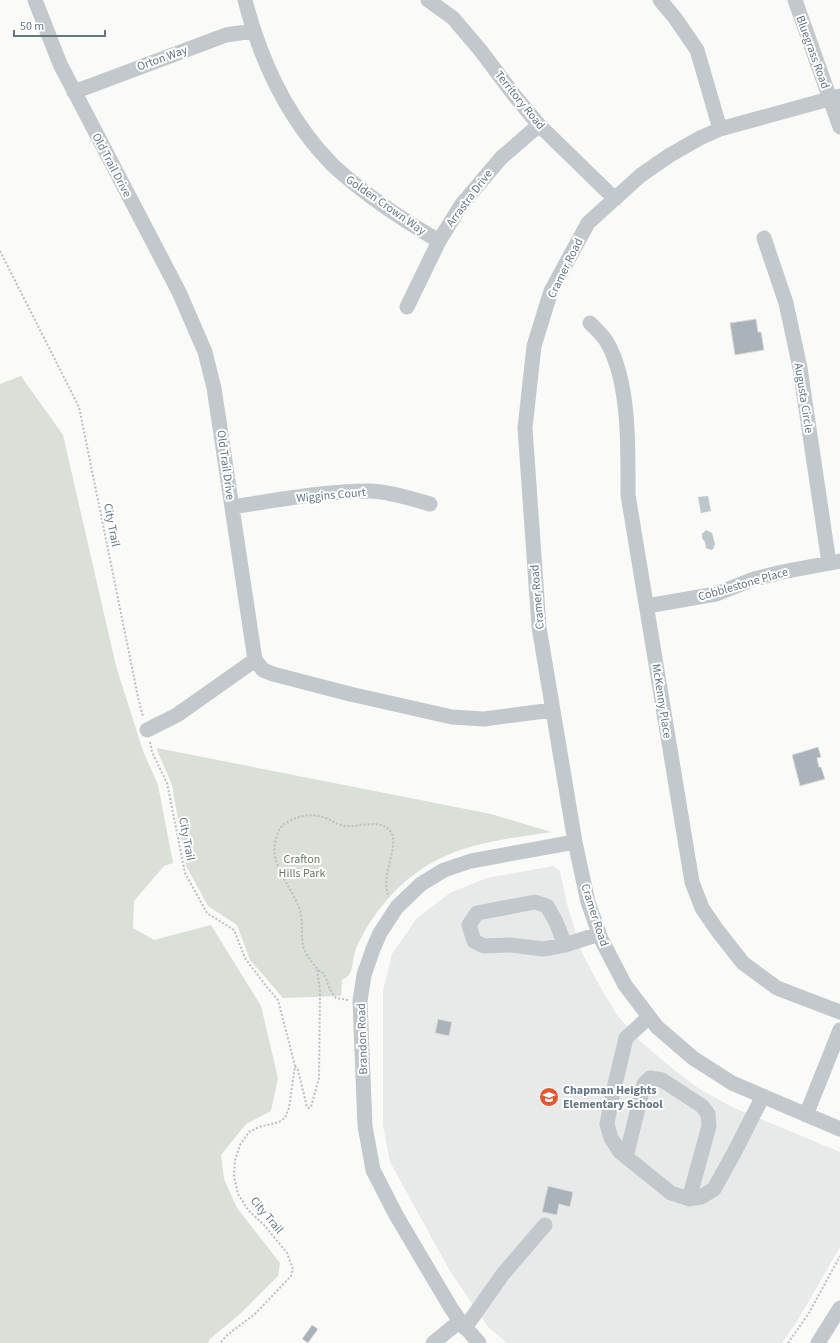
<svg xmlns="http://www.w3.org/2000/svg" width="840" height="1343" font-family="'Source Sans 3',sans-serif">
	<style>
		.built { fill: #e8e9e9 }
		.green { fill: #dadfd7 }
		.water { fill: #bbc7cb }
		.building { fill: #aab3b9; stroke: #dcdcda }
		.lines { fill: none; stroke-linecap: round; stroke-linejoin: round }
		.path { stroke: #bbbfc2; stroke-width: 2; stroke-dasharray: 2 2; stroke-linecap: butt }
		.minor { stroke: #c3c8cc; stroke-width: 15 }
		.labels { text-anchor: middle; stroke-width: 4; stroke-linejoin: round; paint-order: stroke }
		.street-label { font-size: 12px; fill: #657683; stroke: #fff }
		.park-label { font-size: 12px; fill: #687a64; stroke: #fff }
		.poi-label { font-size: 12px; font-weight: bold; fill: #657683; stroke: #fff; text-anchor: start }
	</style>
	<rect width="100%" height="100%" fill="#fafaf8"/>
	<path class="built" d="M553,866L560,871L567,904L582,953L598,983L617,1015L640,1041L673,1069L698,1088L732,1107L840,1152V1247L796,1323L782,1343H507L488,1327L450,1271L390,1162L383,1126V991L392,954L417,918L450,893L487,878Z"/>
	<path class="green" d="M21,376L63,435L116,666L143,751L158,785L173,863L164,866L134,901L133,928L154,940L211,925L261,1006L278,1078L271,1111L246,1124L221,1155L224,1179L237,1208L280,1263L278,1276L241,1313L210,1339L208,1343H0V384Z
		M157,748L491,814L551,832C528,836 505,838 482,844C431,855 395,883 367,927C363,934 358,943 355,951C353,958 353,969 349,975C347,977 344,979 342,980L341,996L283,998L250,960L237,925L208,906L189,871L186,865L172,785L157,750Z"/>
	<path class="water" d="M708,496L711,511L701,513L698,497Z
		M706,530L712,533L715,544L713,549L711,550L706,548L705,542L702,538V534Z"/>
	<path class="building" d="M756,319L758,332H761L764,350L735,355L730,323Z
		M818,747L821,757L817,758L819,767H821L825,779L800,786L792,755Z
		M438,1019L452,1022L449,1036L435,1033Z
		M548,1186L573,1192L570,1207L559,1204L557,1215L542,1212Z
		M312,1325L318,1329L308,1343L302,1339Z"/>
	<g class="lines">
		<path class="path" d="M0,251L79,407L138,697L143,717
			M150,742L152,752L167,783L185,873L207,913L234,930L245,958L266,986L278,1000L295,1066L289,1108L285,1118L279,1122L259,1127L249,1132L240,1145L235,1160L234,1176L238,1194L248,1210L265,1226L287,1253L293,1269L291,1276L255,1314L227,1335L220,1343
			M348,1000L336,998C333,994 330,990 328,985C327,982 326,977 324,974C322,972 319,971 317,968C311,962 305,953 303,945C301,934 303,922 300,911C293,886 266,864 277,836C279,829 282,825 288,822C299,815 313,813 326,818C334,822 341,827 351,826C363,826 383,819 391,832C400,847 379,876 389,897
			M295,1066L298,1070L307,1107L309,1108L311,1107L319,1078L320,991L317,969
			M788,1343L809,1313L840,1256"/>
		<path class="minor" d="M35,0L60,64L179,292L205,352L214,388L255,660L263,670L273,674L350,694L452,717L484,719L552,710
			M245,0C259,55 281,105 318,149C324,155 330,163 337,169C368,197 403,220 439,241
			M428,0L453,18L481,51L514,95L539,125L615,199
			M660,0L675,18L697,50L720,129
			M795,0L840,127
			M74,92L226,35L253,31
			M840,96L720,129L700,138L670,155L641,175L588,223L551,291L534,346L525,428L539,627L575,842L588,902L601,939L625,985L657,1027L693,1058L732,1083L840,1129
			M764,238L786,303L800,368L829,563
			M407,307L439,241L462,204L501,158L539,125
			M590,323C596,329 604,336 608,344C630,384 628,450 628,495L692,882L702,908L717,930L743,963L777,988L840,1012
			M232,507C277,500 324,491 370,491C387,491 413,499 430,504
			M647,606L716,594L754,579L782,572L840,561
			M147,730L177,715L255,660
			M565,945L556,922L547,906L535,902L477,913L469,925L474,941L484,946L511,945L543,949L565,945L599,934
			M649,1017L626,1038L612,1097L607,1124L611,1138L620,1152L671,1193L689,1199L701,1197L714,1189L734,1153L763,1096
			M806,1115L840,1030
			M626,1157L644,1084L650,1078L662,1080L702,1106L708,1114L709,1126L689,1199
			M465,1328L503,1274L545,1225
			M433,1343L460,1321
			M479,1343L460,1321L451,1308L396,1215L373,1170L365,1126L360,1001L364,975L373,949L380,933L397,907L421,884L444,870L471,861L575,842
			M818,1343L840,1308"/>
	</g>
	<defs>
		<symbol id="school-disc" viewBox="-11 -11 22 22"><circle r="9.5" fill="#e4572e" stroke="#fff"/><path d="M0-5L7-2L0 1L-7-2ZM-4 1L0 2.5L4 1V4Q0 6-4 4Z" fill="#fff"/></symbol>
	</defs>
	<g fill-rule="evenodd">
		<use href="#school-disc" x="538" y="1086" width="22" height="22"/>
	</g>
	<g class="labels">
		<g class="street-label">
			<text transform="translate(813 52) rotate(70)" y="4">Bluegrass Road</text>
			<text transform="translate(162 58) rotate(-20)" y="4">Orton Way</text>
			<text transform="translate(520 100) rotate(51)" y="4">Territory Road</text>
			<text transform="translate(112 165) rotate(62)" y="4">Old Trail Drive</text>
			<text transform="translate(469 198) rotate(-53)" y="4">Arrastra Drive</text>
			<text transform="translate(386 205) rotate(35)" y="4">Golden Crown Way</text>
			<text transform="translate(565 268) rotate(-64)" y="4">Cramer Road</text>
			<text transform="translate(804 398) rotate(81)" y="4">Augusta Circle</text>
			<text transform="translate(226 465) rotate(82)" y="4">Old Trail Drive</text>
			<text transform="translate(331 495) rotate(-5)" y="4">Wiggins Court</text>
			<text transform="translate(112 525) rotate(79)" y="4">City Trail</text>
			<text transform="translate(743 584) rotate(-16)" y="4">Cobblestone Place</text>
			<text transform="translate(537 597) rotate(-95)" y="4">Cramer Road</text>
			<text transform="translate(662 701) rotate(81)" y="4">McKenny Place</text>
			<text transform="translate(187 839) rotate(79)" y="4">City Trail</text>
			<text transform="translate(595 915) rotate(72)" y="4">Cramer Road</text>
			<text transform="translate(362 1039) rotate(-92)" y="4">Brandon Road</text>
			<text transform="translate(267 1215) rotate(50)" y="4">City Trail</text>
		</g>
		<g class="park-label">
			<text x="302" y="863">Crafton<tspan x="302" dy="14">Hills Park</tspan></text>
		</g>
		<g class="poi-label">
			<text x="563" y="1094">Chapman Heights<tspan x="563" dy="14">Elementary School</tspan></text>
		</g>
	</g>
	<path d="M14 30v6h91v-6" fill="none" stroke="#657683" stroke-width="2"/>
	<text x="20" y="30" font-size="12" fill="#657683" stroke="#ffffff" stroke-width="3" paint-order="stroke">50 m</text>
</svg>
